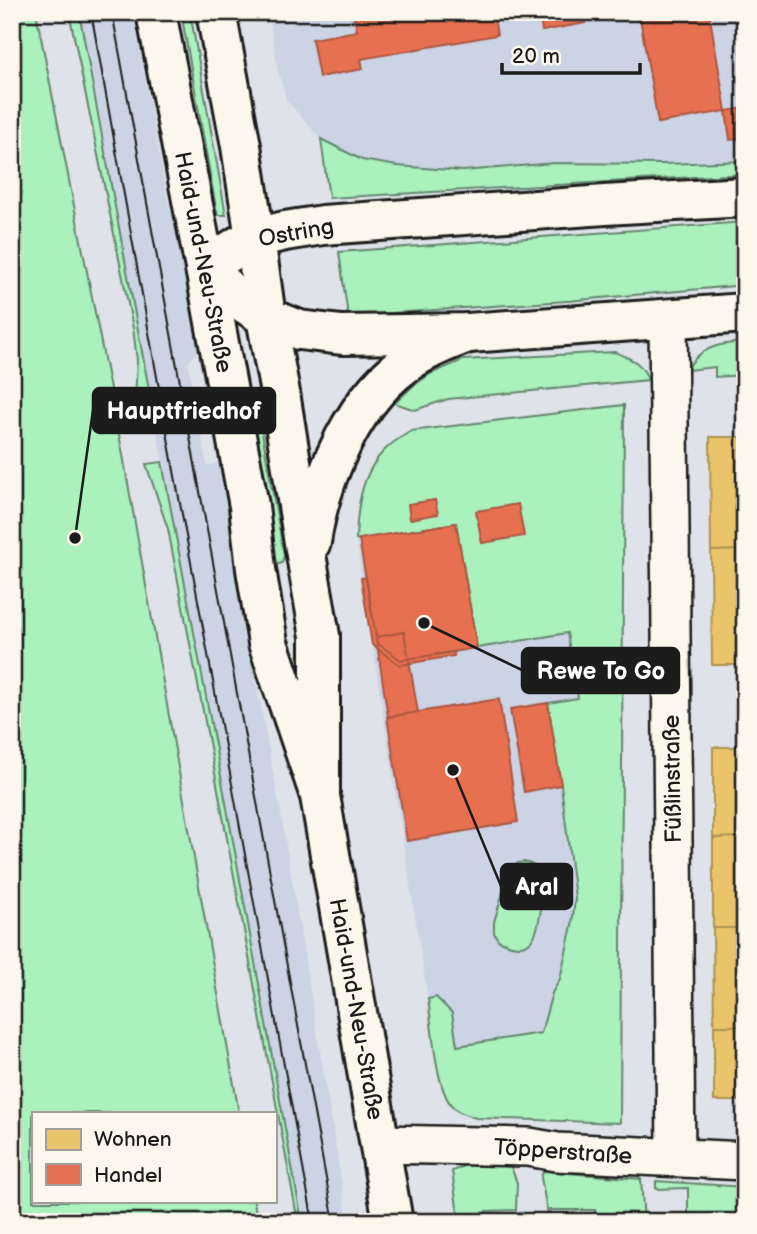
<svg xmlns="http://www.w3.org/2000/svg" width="757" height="1234" font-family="'Balsamiq Sans',sans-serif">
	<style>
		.built { fill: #cbd3e5 }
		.green { fill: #aaf1be; stroke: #63866d; stroke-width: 2 }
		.homes { fill: #e9c46a; stroke: #ac9253; stroke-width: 2 }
		.shops { fill: #e76f51; stroke: #aa5641; stroke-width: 2 }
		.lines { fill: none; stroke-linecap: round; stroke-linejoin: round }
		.minor-casing { stroke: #1c1c1c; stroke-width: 42 }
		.secondary-casing { stroke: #1c1c1c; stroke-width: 44 }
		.primary-casing { stroke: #1c1c1c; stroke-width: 44 }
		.minor { stroke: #fbf7ec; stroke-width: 37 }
		.secondary { stroke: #fbf7ec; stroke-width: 38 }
		.primary { stroke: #fbf7ec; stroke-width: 38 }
		.tram { stroke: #1c1c1c; stroke-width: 2 }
		.labels { text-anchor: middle; stroke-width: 7; stroke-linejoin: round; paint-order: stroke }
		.street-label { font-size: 23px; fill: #1c1c1c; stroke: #fbf7ec }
		.leader { fill: none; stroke: #1c1c1c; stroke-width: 2.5 }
		.callout-dot { fill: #1c1c1c; stroke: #fbf7ec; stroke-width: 2.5 }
		.callout { fill: #1c1c1c; stroke: #1c1c1c; stroke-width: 2.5 }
		.callout-label { font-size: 24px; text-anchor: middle; font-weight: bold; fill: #fff }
	</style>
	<rect width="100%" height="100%" fill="#dfe2e8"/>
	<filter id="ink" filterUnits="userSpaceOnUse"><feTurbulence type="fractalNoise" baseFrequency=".0143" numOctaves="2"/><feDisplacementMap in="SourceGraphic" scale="14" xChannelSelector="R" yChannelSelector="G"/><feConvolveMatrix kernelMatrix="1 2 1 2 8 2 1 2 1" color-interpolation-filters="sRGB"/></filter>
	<g filter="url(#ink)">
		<path class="built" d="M79,12H133L168,202L202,321L204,343L188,363L207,466L224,461L235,531L245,622L282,820L348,1222H302L229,819Z
			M269,12H745V161L664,164L554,163L463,171L397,166L362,160L321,139L287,101L278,71Z
			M624,405L620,1123L476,1118L462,1114L451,1105L445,1094L440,1080L428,999L356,540L357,514L362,487L373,465L388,447L411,431Z"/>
		<path class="green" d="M12,12H36L123,455L239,1113H33V1201H254L257,1222H12Z
			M69,12H79L153,411L137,414L135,400L137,360L133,328Z
			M181,12H190L226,215H218L216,208Z
			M321,139L362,160L397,166L463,171L554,163L664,164L745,161V174L329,198Z
			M745,222V285L567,301L348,316L339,252Z
			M745,342V375L715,377V367L687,370C698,347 722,343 745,342Z
			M615,352C631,359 642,362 648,380L448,399L415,410L395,403L412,387L430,374L463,360Z
			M624,405L620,1123L476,1118C467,1115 458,1113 452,1106C435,1087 432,1024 428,999L436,997L452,1013L457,1046L541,1033L552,993L560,979L572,925L575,898L561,785L548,703L578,698L567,633L477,648L456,523L356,540C357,507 361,471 388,447C394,441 404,436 411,431Z
			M260,421L284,555L282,563C278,565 276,564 272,561L248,424Z
			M162,462L229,819L302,1222H298L214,768L168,529L146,464Z
			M524,862C530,863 535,865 539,870C546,883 541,931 530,942C521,950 507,944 498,940L494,933V922L507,879L513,867L518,863Z
			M475,1161L510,1164L517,1183L516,1210L486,1211V1222H459L452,1171Z
			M543,1171L641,1179L644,1222H595V1210H547L541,1178Z
			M656,1181L745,1187V1222H688V1188L656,1189Z"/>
		<path class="homes" d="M710,437H745V550L711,551Z
			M745,550V665H712L711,551Z
			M713,747H745V837L713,838Z
			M745,837V928H713V838Z
			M713,928H745V1026H714Z
			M714,1026H745V1101H714Z"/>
		<path class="shops" d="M353,12H493L497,35L361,59L363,69L319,77L312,39L357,31Z
			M539,12H584L586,23L542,31Z
			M639,12H709L726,111L658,123Z
			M745,108V138L730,140L726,111Z
			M435,500L438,514L410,519L408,504Z
			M518,504L524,536L482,543L476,511Z
			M456,523L477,648L401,660L377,643L359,539Z
			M366,577L377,643L401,660L454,652V656L400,665L372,645L361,578Z
			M404,632L418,712L388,717L376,637Z
			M499,699L518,822L407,841L387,717Z
			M548,703L561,785L524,792L510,709Z"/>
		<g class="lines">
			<defs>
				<path id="minor" d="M668,318L676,1157
					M381,1144L529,1147L557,1152L745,1161"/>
				<path id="secondary" d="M311,542C321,475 355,395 414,358C431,347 449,340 468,333
					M320,796V636L305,549L280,393L266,317L255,238L240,245L205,268L249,506L256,569L268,643L320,796L393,1222"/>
				<path id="primary" d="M156,12L205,268L235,297L266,317L299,330L342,335L468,333L745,313
					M216,12L241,146L255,238L285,231L323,225L605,205L745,197"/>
			</defs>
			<use href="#minor" class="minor-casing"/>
			<use href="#secondary" class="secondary-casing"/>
			<use href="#primary" class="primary-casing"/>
			<use href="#minor" class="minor"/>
			<use href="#secondary" class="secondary"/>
			<use href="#primary" class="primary"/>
			<path class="tram" d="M91,12L172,460L313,1222
				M112,12L334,1222"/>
		</g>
	</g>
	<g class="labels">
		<g class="street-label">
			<text transform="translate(296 232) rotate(-10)" y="8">Ostring</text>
			<text transform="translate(204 262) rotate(79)" y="8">Haid-und-Neu-Straße</text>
			<text transform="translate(672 779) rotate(-91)" y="8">Füßlinstraße</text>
			<text transform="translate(357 1009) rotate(80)" y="8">Haid-und-Neu-Straße</text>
			<text transform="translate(563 1151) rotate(4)" y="8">Töpperstraße</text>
		</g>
	</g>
	<path class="leader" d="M75 538L93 410M424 623L522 670M453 770L501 886"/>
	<g class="callout-dot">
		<circle cx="75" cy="538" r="7"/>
		<circle cx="424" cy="623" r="7"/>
		<circle cx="453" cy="770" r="7"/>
	</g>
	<g class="callout">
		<rect x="93" y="388" width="182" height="45" rx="7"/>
		<rect x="522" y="648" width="157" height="45" rx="7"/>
		<rect x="501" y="864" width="71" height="45" rx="7"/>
	</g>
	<g class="callout-label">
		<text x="184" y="419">Hauptfriedhof</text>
		<text x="601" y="679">Rewe To Go</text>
		<text x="537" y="895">Aral</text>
	</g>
	<rect width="757" height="1234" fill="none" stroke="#fbf7ec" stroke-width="42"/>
	<rect x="21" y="21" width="715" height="1192" fill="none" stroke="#1c1c1c" stroke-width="2.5" filter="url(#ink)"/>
	<rect x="32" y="1112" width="245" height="91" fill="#fbf7ec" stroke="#a29f99" stroke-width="2"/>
	<rect x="46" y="1129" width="35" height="21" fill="#e9c46a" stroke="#a29f99" stroke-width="2"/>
	<text x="94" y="1146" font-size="21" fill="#1c1c1c">Wohnen</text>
	<rect x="46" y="1164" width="35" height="21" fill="#e76f51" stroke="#a29f99" stroke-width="2"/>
	<text x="94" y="1182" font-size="21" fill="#1c1c1c">Handel</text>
	<path d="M502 63v10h138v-10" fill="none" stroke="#1c1c1c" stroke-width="3.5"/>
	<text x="512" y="63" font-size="21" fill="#1c1c1c" stroke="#fbf7ec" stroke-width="5" paint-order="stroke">20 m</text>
</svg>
